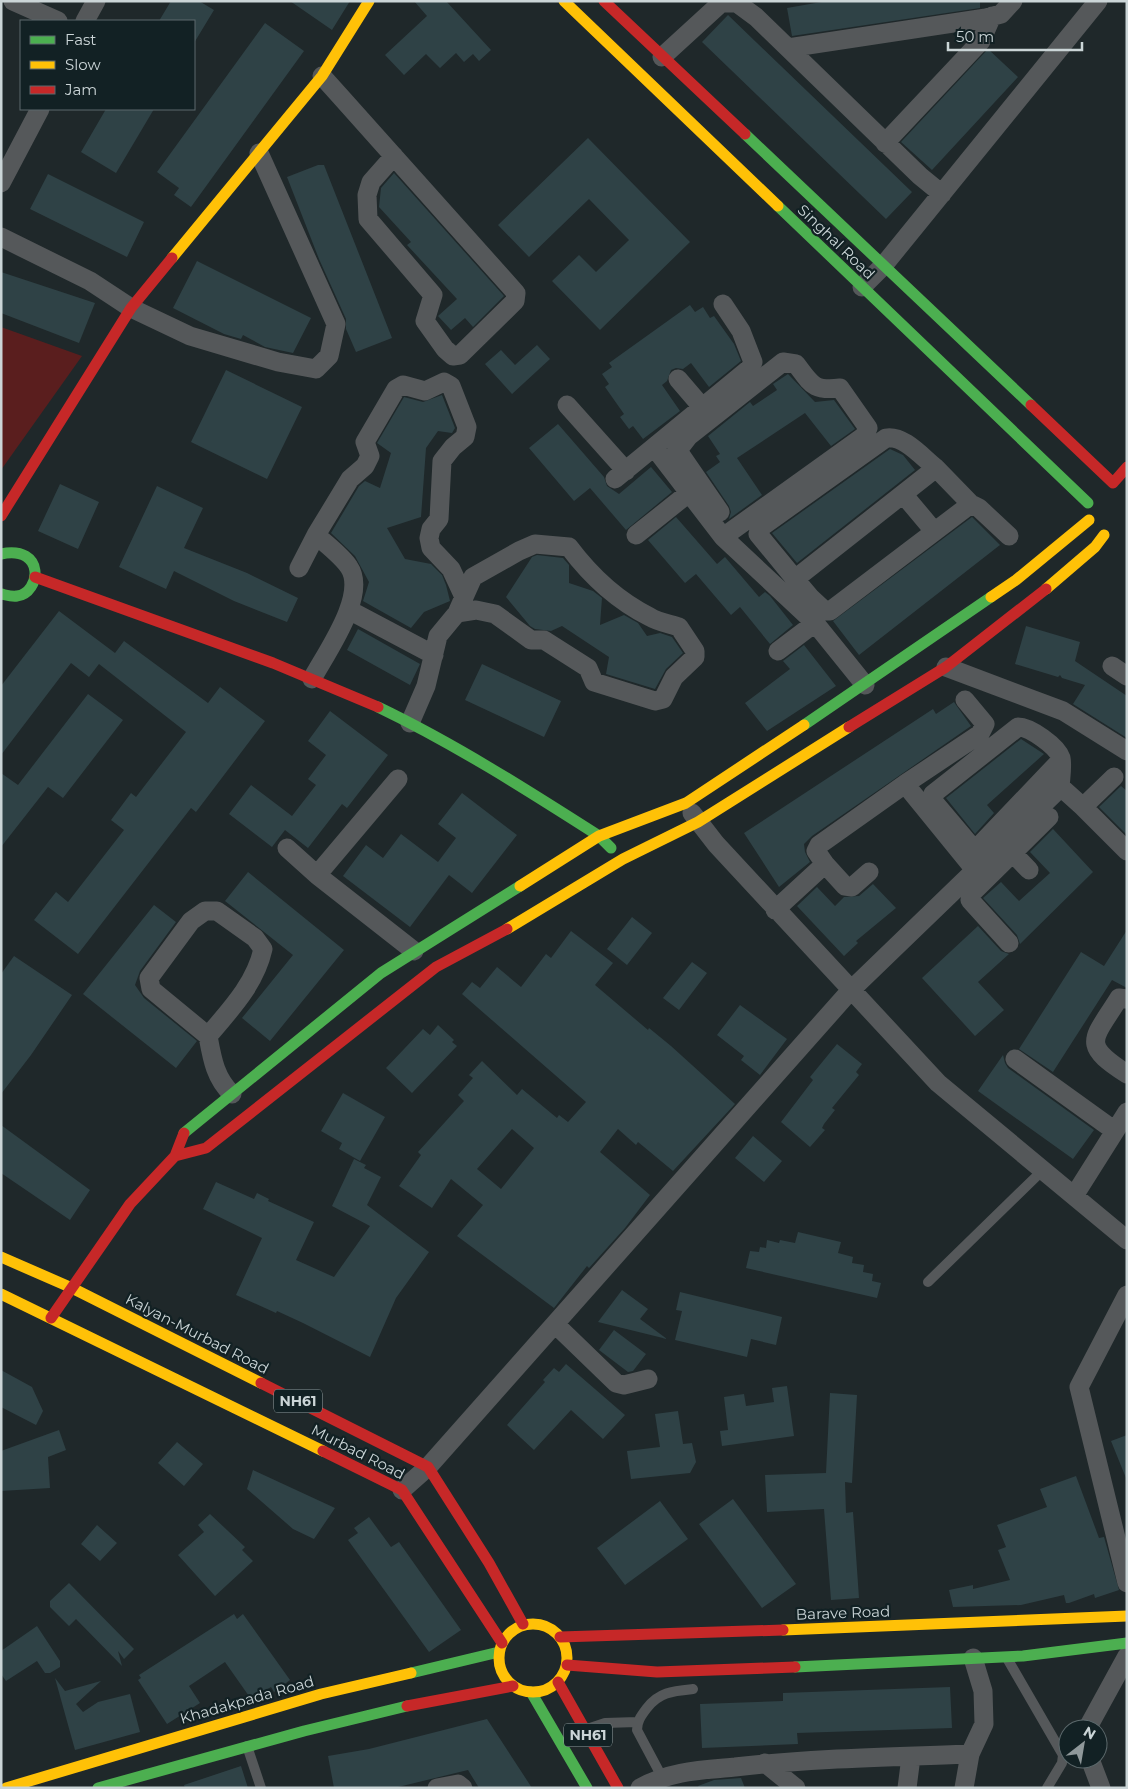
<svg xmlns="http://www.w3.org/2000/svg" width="1128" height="1789" font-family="Montserrat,sans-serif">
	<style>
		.green { fill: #5a1e1e }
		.building { fill: #2f4246; fill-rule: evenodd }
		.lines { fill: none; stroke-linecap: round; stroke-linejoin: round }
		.lane { stroke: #55585a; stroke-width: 10 }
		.street { stroke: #55585a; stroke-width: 19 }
		.fast { stroke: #4caf50; stroke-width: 11 }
		.slow { stroke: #ffc107; stroke-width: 11 }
		.jam { stroke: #c62828; stroke-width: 11 }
		.labels { text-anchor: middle; stroke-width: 4.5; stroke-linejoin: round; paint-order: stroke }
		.shield { fill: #122124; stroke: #949fa1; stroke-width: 1 }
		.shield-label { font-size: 14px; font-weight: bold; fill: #cbd5d7 }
		.street-label { font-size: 15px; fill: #cbd5d7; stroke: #122124 }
	</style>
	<rect width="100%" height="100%" fill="#1f282a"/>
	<path class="green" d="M1,327L82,356L1,470Z"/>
	<path class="building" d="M171,1H199L214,10L194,43V21H159Z
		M290,1H350L332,30Z
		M414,1H446L491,50L479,61L473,54L464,62L456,53L440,68L426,54L404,75L385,55L427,16Z
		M827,1H980V8L792,36L787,8Z
		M728,15L912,192L886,219L702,42Z
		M265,23L304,51L191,207L174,195L179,188L157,172Z
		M988,49L1018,77L932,170L901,142Z
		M106,109H154L116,173L81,152Z
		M588,138L690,242L600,330L552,281L579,255L596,272L629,240L589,199L529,257L498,225Z
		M318,165H324L392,338L356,352L346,329V319L319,259L287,177Z
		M394,173L504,296L473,327L465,318L451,330L438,316L457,299L407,245L411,242L379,207L381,188Z
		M48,174L144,222L127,257L30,209Z
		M197,261L311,318L293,353L265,347L243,335L241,339L224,334L173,308Z
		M1,272L95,303L79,343L1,313Z
		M690,305L695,312L703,307L710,318L714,316L734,344L741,361L709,387L691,363L683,369L676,368L671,370L667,381L662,385L680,411L643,439L633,426L629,429L620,417L624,414L605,387L609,384L602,374L612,367L609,363Z
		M537,345L550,359L512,394L485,364L501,350L515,365Z
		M226,370L302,407L267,479L191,442Z
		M788,374L815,402L834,400L855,429L831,446L805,413L737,458L762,495L729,519L731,512L729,506L706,472L720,462L716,456L720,454L708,436L750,402L753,406L777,390L773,384Z
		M442,395L455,428L452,433L438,431L426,448L421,517L387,528L405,559L431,564L442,575L446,585L450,601L424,612L411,628L363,601L369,582L355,556L331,533L359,486L365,481L380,488L391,453L377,443L404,397L423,402Z
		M558,424L604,477L607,486L619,494L651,467L672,492L626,530L590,488L574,501L529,448Z
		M890,449L903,455L915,470L797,563L772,533Z
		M60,484L99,502L78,549L38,531Z
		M157,486L203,508L184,548L247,573L298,598L287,622L234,601L174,571L166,589L119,567Z
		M676,517L717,564L725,557L759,597L765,592L770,596L793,625L770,644L740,607L731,615L696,574L685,583L648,540Z
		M972,517L1000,545L859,655L833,621Z
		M537,555L563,558L569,565V583L593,591L602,598L600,625L624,615L638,623L647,636L660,633L672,637L683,653L666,669L655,689L606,674L609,657L562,626L551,631L535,629L530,626L506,597L532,557Z
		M59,611L115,653L124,641L208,703L220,687L265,721L196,812L191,808L78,954L34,920L56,892L68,902L124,830L111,820L131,793L136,797L186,732L99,664L89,677L71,663L1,755V686Z
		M1026,626L1080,642L1075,661L1127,696V738L1073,704L1085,685L1062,678L1060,675L1058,677L1015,664Z
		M358,629L420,664L410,685L347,650Z
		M804,645L836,686L767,731L745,703L790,669L783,661Z
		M482,664L561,701L544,737L465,700Z
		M88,694L123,720L63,798L48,787L1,847V773L18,785Z
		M954,702L971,726L812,836L804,844L805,852L810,862L779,887L744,833L933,709L936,714Z
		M330,711L388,755L347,808L342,804L308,848L285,830L272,847L229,814L251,785L292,816L316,785L308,779L326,755L308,741Z
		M1021,739L1044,754L987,805L994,813L975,834L946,798Z
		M1121,786L1127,791V835L1099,807Z
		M462,793L517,835L472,893L449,875L410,927L343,876L366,845L383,858L401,834L438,862L456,838L438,824Z
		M1053,829L1093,872L1020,944L1017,935L983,898L1001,882L1019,901L1050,873L1030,852Z
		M248,872L344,950L270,1041L242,1018L293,955L225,901Z
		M873,884L896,908L856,941L858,943L844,956L797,906L817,887L835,906L844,897L859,896Z
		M154,905L176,922L140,971L135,985L144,998L197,1041L176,1068L83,994Z
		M632,917L652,933L627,965L607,949Z
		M978,926L1001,951L1009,954L978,982L1004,1010L975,1036L922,978Z
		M1127,930V988L1112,980L1053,1072L1019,1049L1081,952L1104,966Z
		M571,931L613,963L595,985L648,1030L649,1028L671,1046L735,1104L673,1171L638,1142L636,1145L618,1129L600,1152L650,1195L625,1228L589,1268L587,1266L554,1308L457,1236L483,1205L451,1179L432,1208L399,1186L421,1155L418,1152L464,1101L458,1095L473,1078L469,1075L482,1061L517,1095L522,1089L557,1118L559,1115L568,1122L586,1102L462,994L472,982L480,988L497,967L521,987L546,954L551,958ZM512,1129L534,1148L501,1189L477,1169Z
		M14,956L72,995L31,1055L1,1094V974Z
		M692,962L707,973L679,1010L663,998Z
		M740,1005L787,1039L760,1075L741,1060L744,1056L717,1035Z
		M438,1025L454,1040L452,1042L457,1046L412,1093L386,1068L423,1029L430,1035Z
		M837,1044L862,1064L856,1072L859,1075L832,1108L835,1110L824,1124L822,1128L825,1130L810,1147L781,1122L813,1080L810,1077Z
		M1003,1055L1005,1063L1008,1068L1094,1130L1073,1159L978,1091Z
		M343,1093L385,1117L360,1161L339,1149L342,1143L321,1131Z
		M1,1125L90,1190L70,1220L1,1173Z
		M753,1136L782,1161L764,1182L735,1158Z
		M354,1159L366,1165L364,1168L381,1177L367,1205L429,1252L396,1298L370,1357L303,1323L277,1311L276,1313L236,1295L262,1238L203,1209L216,1182L254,1199L257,1193L269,1199L268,1201L314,1222L296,1260L334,1277L370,1226L332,1206Z
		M798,1232L841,1242L838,1253L853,1257L852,1263L864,1265L863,1272L873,1274L872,1281L881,1283L877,1298L746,1268L750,1251L759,1252L760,1247L766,1248L767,1240L779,1243L780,1240L795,1243Z
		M622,1290L648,1309L640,1319L667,1339L598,1322Z
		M680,1292L782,1317L776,1345L751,1339L747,1357L675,1340L682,1311L676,1310Z
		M614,1330L646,1354L633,1371L628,1372L599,1350Z
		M566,1364L625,1415L603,1439L571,1410L534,1450L507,1425L545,1382L543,1380L554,1368L559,1372Z
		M1,1370L32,1387L43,1411L36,1425L1,1407Z
		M787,1386L794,1436L722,1446L720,1431L728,1430L724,1397L744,1394L746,1406L774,1402L772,1388Z
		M830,1393L857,1395L852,1483L845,1482L846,1513L853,1512L859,1598L831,1600L824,1509L767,1512L765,1475L826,1473Z
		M678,1411L683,1444L692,1443L696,1462L690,1473L631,1479L627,1451L660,1447L655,1414Z
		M59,1430L66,1450L48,1457L50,1488L1,1491V1451Z
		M1127,1435V1478H1126L1111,1441Z
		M177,1442L203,1464L184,1486L158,1463Z
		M253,1470L335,1508L314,1539L293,1529L247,1489Z
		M1076,1476L1099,1538L1104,1537L1119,1590L1095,1598L1094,1594L1069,1603H1066L1064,1595L1021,1605L953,1607L949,1590L973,1585V1589L1010,1580L998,1550L1006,1547L997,1525L1047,1507L1040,1489Z
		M733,1499L796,1584L762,1608L699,1524Z
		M660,1501L688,1539L625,1585L597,1548Z
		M210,1514L245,1547L242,1550L253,1561L215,1596L178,1555L204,1532L198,1525Z
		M369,1517L391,1547L399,1542L461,1630L429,1652L348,1540L358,1533L354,1528Z
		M97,1525L117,1543L100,1561L81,1544Z
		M69,1583L134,1649L124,1659L118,1651L122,1666L76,1619L69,1626L50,1607V1601Z
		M234,1614L237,1619L243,1614L290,1680L274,1692L271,1687L251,1699L225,1662L189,1686L200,1703L167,1724L138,1680L141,1678L139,1675Z
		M37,1626L60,1661V1667L50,1673H45L37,1661L6,1681L1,1674V1651Z
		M55,1678L65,1691L101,1681L76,1704L83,1712L98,1702L130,1694L140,1732L75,1750Z
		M950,1687L952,1728L797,1733L798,1744L702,1748L700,1704L783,1701V1693Z
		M487,1719L532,1788H479L468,1770L394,1788H334L328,1756L369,1749Z
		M241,1766L248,1788H185L184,1785Z
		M741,1778L745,1788H699L698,1786L714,1780Z"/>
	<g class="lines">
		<path class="lane" d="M928,1282L1043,1170
			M1008,1660L1063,1755L1062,1763L1047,1788
			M587,1729L605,1723L637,1722
			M247,1746L261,1788
			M662,1777L637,1730C637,1721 641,1716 647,1708C659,1692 673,1691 693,1689"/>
		<path class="street" d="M13,1L58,21
			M85,21L96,1
			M788,48L986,18L1001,14L1013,1
			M662,57L721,3H737L756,17L920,176L942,194
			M322,76L340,96L516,293L515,301L460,355L453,356L445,349L425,321L433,295L368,219L367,195L371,182L394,156
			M885,143L981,41L992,16
			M1,183L40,109
			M1,237L90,281L131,308L190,336L278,362L316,369L329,356L336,324L259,153
			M862,287L883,266L1098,1
			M723,304L741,331L753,362L750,368L654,447L723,537L815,623L865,685
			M678,379L702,407
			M567,405L626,471
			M678,451L720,512
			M668,463L689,436L783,362L796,364C812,385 813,391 840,388L868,428L864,436L723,537
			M615,479L654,447
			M903,494L934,531
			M971,504L979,508L1009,536
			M636,535L690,492
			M299,568L316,535
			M795,579L758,534L760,528L886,438C904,435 922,457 936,468
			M800,608L811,598L825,611H830L971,504L936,468L795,579L811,598
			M349,610L434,655
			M457,613L476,610L495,614L531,640H544L588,668L594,682L655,701L663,699L674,677L695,657V651L679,627C670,624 658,622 650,617C618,601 590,575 569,547L535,544L519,551L473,577L464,597
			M778,651L815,623
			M1112,666L1127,676
			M946,667L1063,711L1127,751
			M312,679C326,653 368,595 349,567C342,556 327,545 316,535L350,479L365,466L370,456L365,442L396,389L403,385L425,391L444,382L451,386L467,427L465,437L453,447L442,461L439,519L431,529L429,538L431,548L451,569L464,597L457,613L438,636L426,686L410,723
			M965,700L985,724L980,734L905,784L975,870
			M1114,777L1083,807L1127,851
			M398,779L317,875L414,951
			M1060,790C1060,781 1063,767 1061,758C1057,746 1030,727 1018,727L933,794V801L971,846L978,847L1061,760
			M692,813L716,844L938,1083L1127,1240
			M1004,844L1029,870
			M287,848L317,875
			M869,872L852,887L845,886L825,864L816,851L819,845L905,784
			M775,910L825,864
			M1009,943L970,900L972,893L1049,817
			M1127,999L1119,998C1093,1040 1080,1044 1127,1074
			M208,1036L151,989L149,978L191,921L205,911H217L255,938L263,949C255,984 231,1009 208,1036C212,1058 215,1078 232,1094
			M1015,1059L1115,1131
			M1074,1196L1127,1112
			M1127,1295L1079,1387L1127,1583
			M555,1324L616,1383L624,1385L648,1379
			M402,1490L428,1467L850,991L1056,792L1063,789L1083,807
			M1087,1729L1127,1656
			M1090,1759L1101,1788
			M765,1763L796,1788
			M437,1788L458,1784L463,1788
			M640,1788C669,1771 702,1770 735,1767C813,1758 892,1757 970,1754
			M907,1788L911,1757
			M964,1788L970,1754L984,1724L983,1691L973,1658"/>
		<path class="fast" d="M745,134L1031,405
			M778,206L1088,503
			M1,554C46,545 41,593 17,596C12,597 6,595 1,594
			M378,707C455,744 527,790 599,836L611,848
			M804,725L991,597
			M184,1133L381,973L520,886
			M795,1667L1023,1656L1127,1643
			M411,1673L499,1652
			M531,1692L587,1788
			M98,1788L304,1731L407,1706"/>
		<path class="slow" d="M564,1L778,206
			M172,258L322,76L369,1
			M1046,589L1095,547L1104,535
			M991,597L1016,580L1089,520
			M520,886L599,836L686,803L804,725
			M507,929L623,859L698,822L849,727
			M1,1257L72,1288L261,1383
			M1,1294L323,1451
			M499 1658a34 34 0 1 1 68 0a34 34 0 1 1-68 0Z
			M783,1630L1127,1616
			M6,1788L321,1694L411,1673"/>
		<path class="jam" d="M604,1L745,134
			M1031,405L1113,483L1127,467
			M1,516L131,308L172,258
			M35,577L273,663L378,707
			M849,727L946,667L1046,589
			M175,1156L206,1148L436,967L507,929
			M51,1318L130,1204L175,1156L184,1133
			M261,1383L428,1467L489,1563L523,1624
			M323,1451L402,1490L502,1643
			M560,1637L783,1630
			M567,1665L657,1672L795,1667
			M558,1682L618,1788
			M407,1706L513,1686"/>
	</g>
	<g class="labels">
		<g class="shield">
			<rect x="274" y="1389.5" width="48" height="23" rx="4"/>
			<rect x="564" y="1723.5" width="48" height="23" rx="4"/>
		</g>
		<g class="shield-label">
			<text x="298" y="1406">NH61</text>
			<text x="588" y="1740">NH61</text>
		</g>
		<g class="street-label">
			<text transform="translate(836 242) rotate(44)" y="5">Singhal Road</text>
			<text transform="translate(197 1334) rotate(27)" y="5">Kalyan-Murbad Road</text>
			<text transform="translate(358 1452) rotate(27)" y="5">Murbad Road</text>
			<text transform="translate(843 1613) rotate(-2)" y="5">Barave Road</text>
			<text transform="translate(247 1700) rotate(-16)" y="5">Khadakpada Road</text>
		</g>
	</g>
	<rect width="1128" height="1789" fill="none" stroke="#cbd5d7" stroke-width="5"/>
	<rect x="20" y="20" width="175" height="90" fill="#122124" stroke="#5c696c"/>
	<rect x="30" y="36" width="25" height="8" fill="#4caf50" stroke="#5c696c"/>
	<text x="65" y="45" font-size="15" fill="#cbd5d7">Fast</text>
	<rect x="30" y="61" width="25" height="8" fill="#ffc107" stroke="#5c696c"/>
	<text x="65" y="70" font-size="15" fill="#cbd5d7">Slow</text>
	<rect x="30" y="86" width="25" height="8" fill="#c62828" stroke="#5c696c"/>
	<text x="65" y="95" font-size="15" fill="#cbd5d7">Jam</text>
	<g transform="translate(1083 1744) rotate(31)"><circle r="24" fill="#122124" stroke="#5c696c"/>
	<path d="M0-4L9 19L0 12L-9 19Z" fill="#8f989a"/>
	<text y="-8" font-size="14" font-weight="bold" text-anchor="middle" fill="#cbd5d7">N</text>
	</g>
	<path d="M948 42v8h134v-8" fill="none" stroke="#cbd5d7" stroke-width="2.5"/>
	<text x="956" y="42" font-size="15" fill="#cbd5d7" stroke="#122124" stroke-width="4" paint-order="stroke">50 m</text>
</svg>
